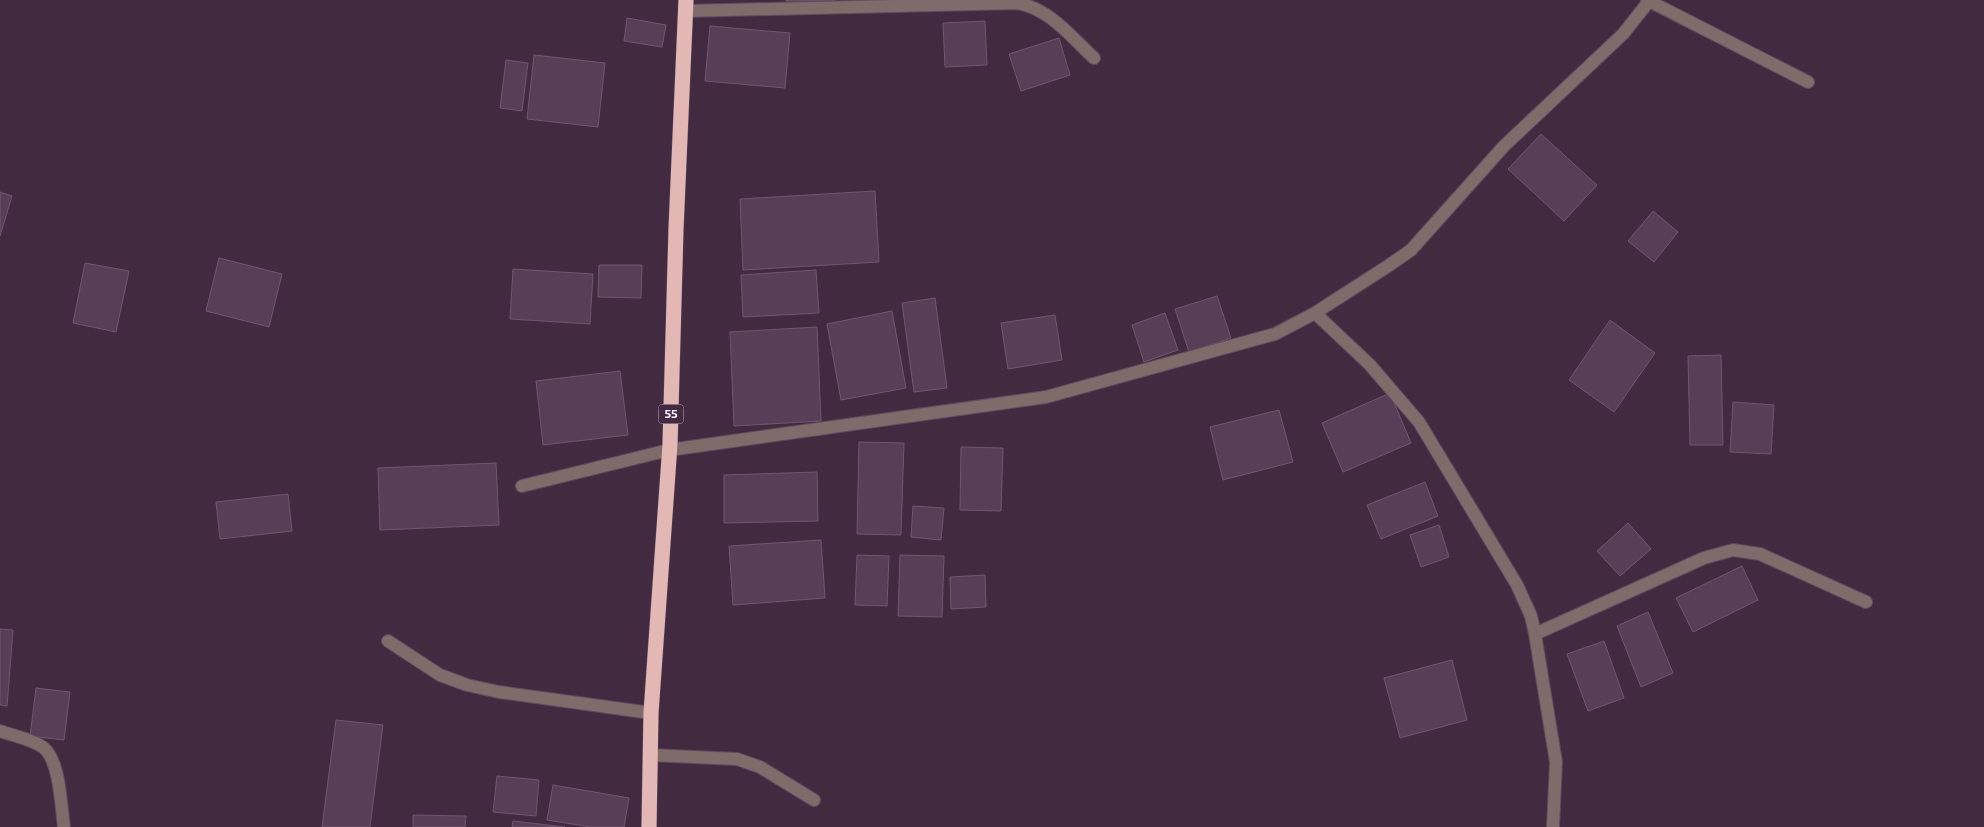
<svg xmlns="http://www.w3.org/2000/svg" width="1984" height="827" font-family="'Exo 2',sans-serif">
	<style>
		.building { fill: #583f57; stroke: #70576f }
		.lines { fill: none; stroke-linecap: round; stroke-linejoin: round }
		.lane-casing { stroke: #604a5f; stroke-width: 14 }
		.street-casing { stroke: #604a5f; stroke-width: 14 }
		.highway-casing { stroke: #604a5f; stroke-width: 16 }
		.lane { stroke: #7e6b6a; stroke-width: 12 }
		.street { stroke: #7e6b6a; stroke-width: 12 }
		.highway { stroke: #e3b7b3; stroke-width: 15 }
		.labels { text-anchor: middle; stroke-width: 5; stroke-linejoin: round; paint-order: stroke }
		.shield { fill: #422b41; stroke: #c6b4c5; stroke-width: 1 }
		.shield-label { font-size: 12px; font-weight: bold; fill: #ffeffe }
	</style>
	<rect width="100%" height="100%" fill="#422b41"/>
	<path class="building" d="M786,0H834V1H786Z
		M627,18L666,25L662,47L624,41Z
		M985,21L987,65L945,67L943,23Z
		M710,26L790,33L785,88L705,81Z
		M1059,38L1070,75L1021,91L1009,54Z
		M534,55L605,63L598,127L527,119Z
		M506,60L528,63L522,111L500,108Z
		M1541,134L1597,185L1564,221L1508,169Z
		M875,191L879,262L743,270L740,199Z
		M0,192L12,196L0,236Z
		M1653,211L1678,232L1654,262L1628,241Z
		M219,258L282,274L269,327L206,311Z
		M85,263L129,271L116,332L73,323Z
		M599,265H642L641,298L598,297Z
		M513,269L593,274L590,324L510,319Z
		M816,270L819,313L743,317L741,275Z
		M1217,296L1231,338L1189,352L1175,309Z
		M935,298L947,388L914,392L902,303Z
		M892,311L906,388L841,400L827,324Z
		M1165,313L1178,350L1144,362L1132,325Z
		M1055,315L1062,360L1008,369L1001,323Z
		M1610,320L1655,353L1614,412L1569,380Z
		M817,327L821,421L734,426L730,332Z
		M1721,355L1723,445H1690L1688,356Z
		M620,371L628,435L543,445L536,381Z
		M1390,393L1411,443L1343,472L1322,423Z
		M1733,402L1774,405L1771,454L1730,452Z
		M1279,410L1293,462L1223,480L1210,427Z
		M859,442L904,443L901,535L857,534Z
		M961,447L1003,448L1001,511L960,510Z
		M496,463L499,525L380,530L378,468Z
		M817,472L818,521L724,523V475Z
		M1425,482L1438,516L1381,539L1367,505Z
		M288,494L292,531L220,539L216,502Z
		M913,506L944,508L941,540L911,537Z
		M1628,523L1651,549L1620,576L1597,551Z
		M1439,525L1449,557L1421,567L1410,535Z
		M821,540L825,598L733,605L729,546Z
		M857,555L889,556L887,606L855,605Z
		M900,555L944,556L942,617L898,616Z
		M1742,566L1758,600L1693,632L1676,598Z
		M985,575L986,607L951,609L950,577Z
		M1648,612L1673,673L1641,687L1617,626Z
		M0,629L13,630L7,706L0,705Z
		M1604,641L1624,698L1588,711L1567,654Z
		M1452,660L1467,720L1400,738L1384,678Z
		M36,688L70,692L64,740L30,736Z
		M336,720L383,725L370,827H322Z
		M497,776L539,780L536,816L493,812Z
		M553,785L629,798L624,827H591L547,820Z
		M413,815L466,816L465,827H413Z
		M513,821L565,827H512Z"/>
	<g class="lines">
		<defs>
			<path id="lane" d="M650,755L737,759L760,767L814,800"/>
			<path id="street" d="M1647,0L1808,82
				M686,11L1017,3C1049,8 1071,37 1094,58
				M1315,313L1370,365L1419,422L1517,585L1531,616L1535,634L1556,762L1553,827
				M522,486L669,450L1046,397L1275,334L1315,313L1388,266L1411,250L1504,146L1623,34L1650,0
				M1535,634L1704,558L1733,550L1760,554L1866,602
				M388,641L440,675L467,685L499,692L651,713
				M0,731C14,736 32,739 44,748C60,762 61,806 64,827"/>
			<path id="highway" d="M649,827L651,713L670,444L676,229L686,0"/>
		</defs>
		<use href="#lane" class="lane-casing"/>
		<use href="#street" class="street-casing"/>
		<use href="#highway" class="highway-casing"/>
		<use href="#lane" class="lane"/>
		<use href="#street" class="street"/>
		<use href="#highway" class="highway"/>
	</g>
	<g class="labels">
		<rect class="shield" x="658.5" y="404.5" width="25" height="19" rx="4"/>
		<g class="shield-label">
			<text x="671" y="418">55</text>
		</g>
	</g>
</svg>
